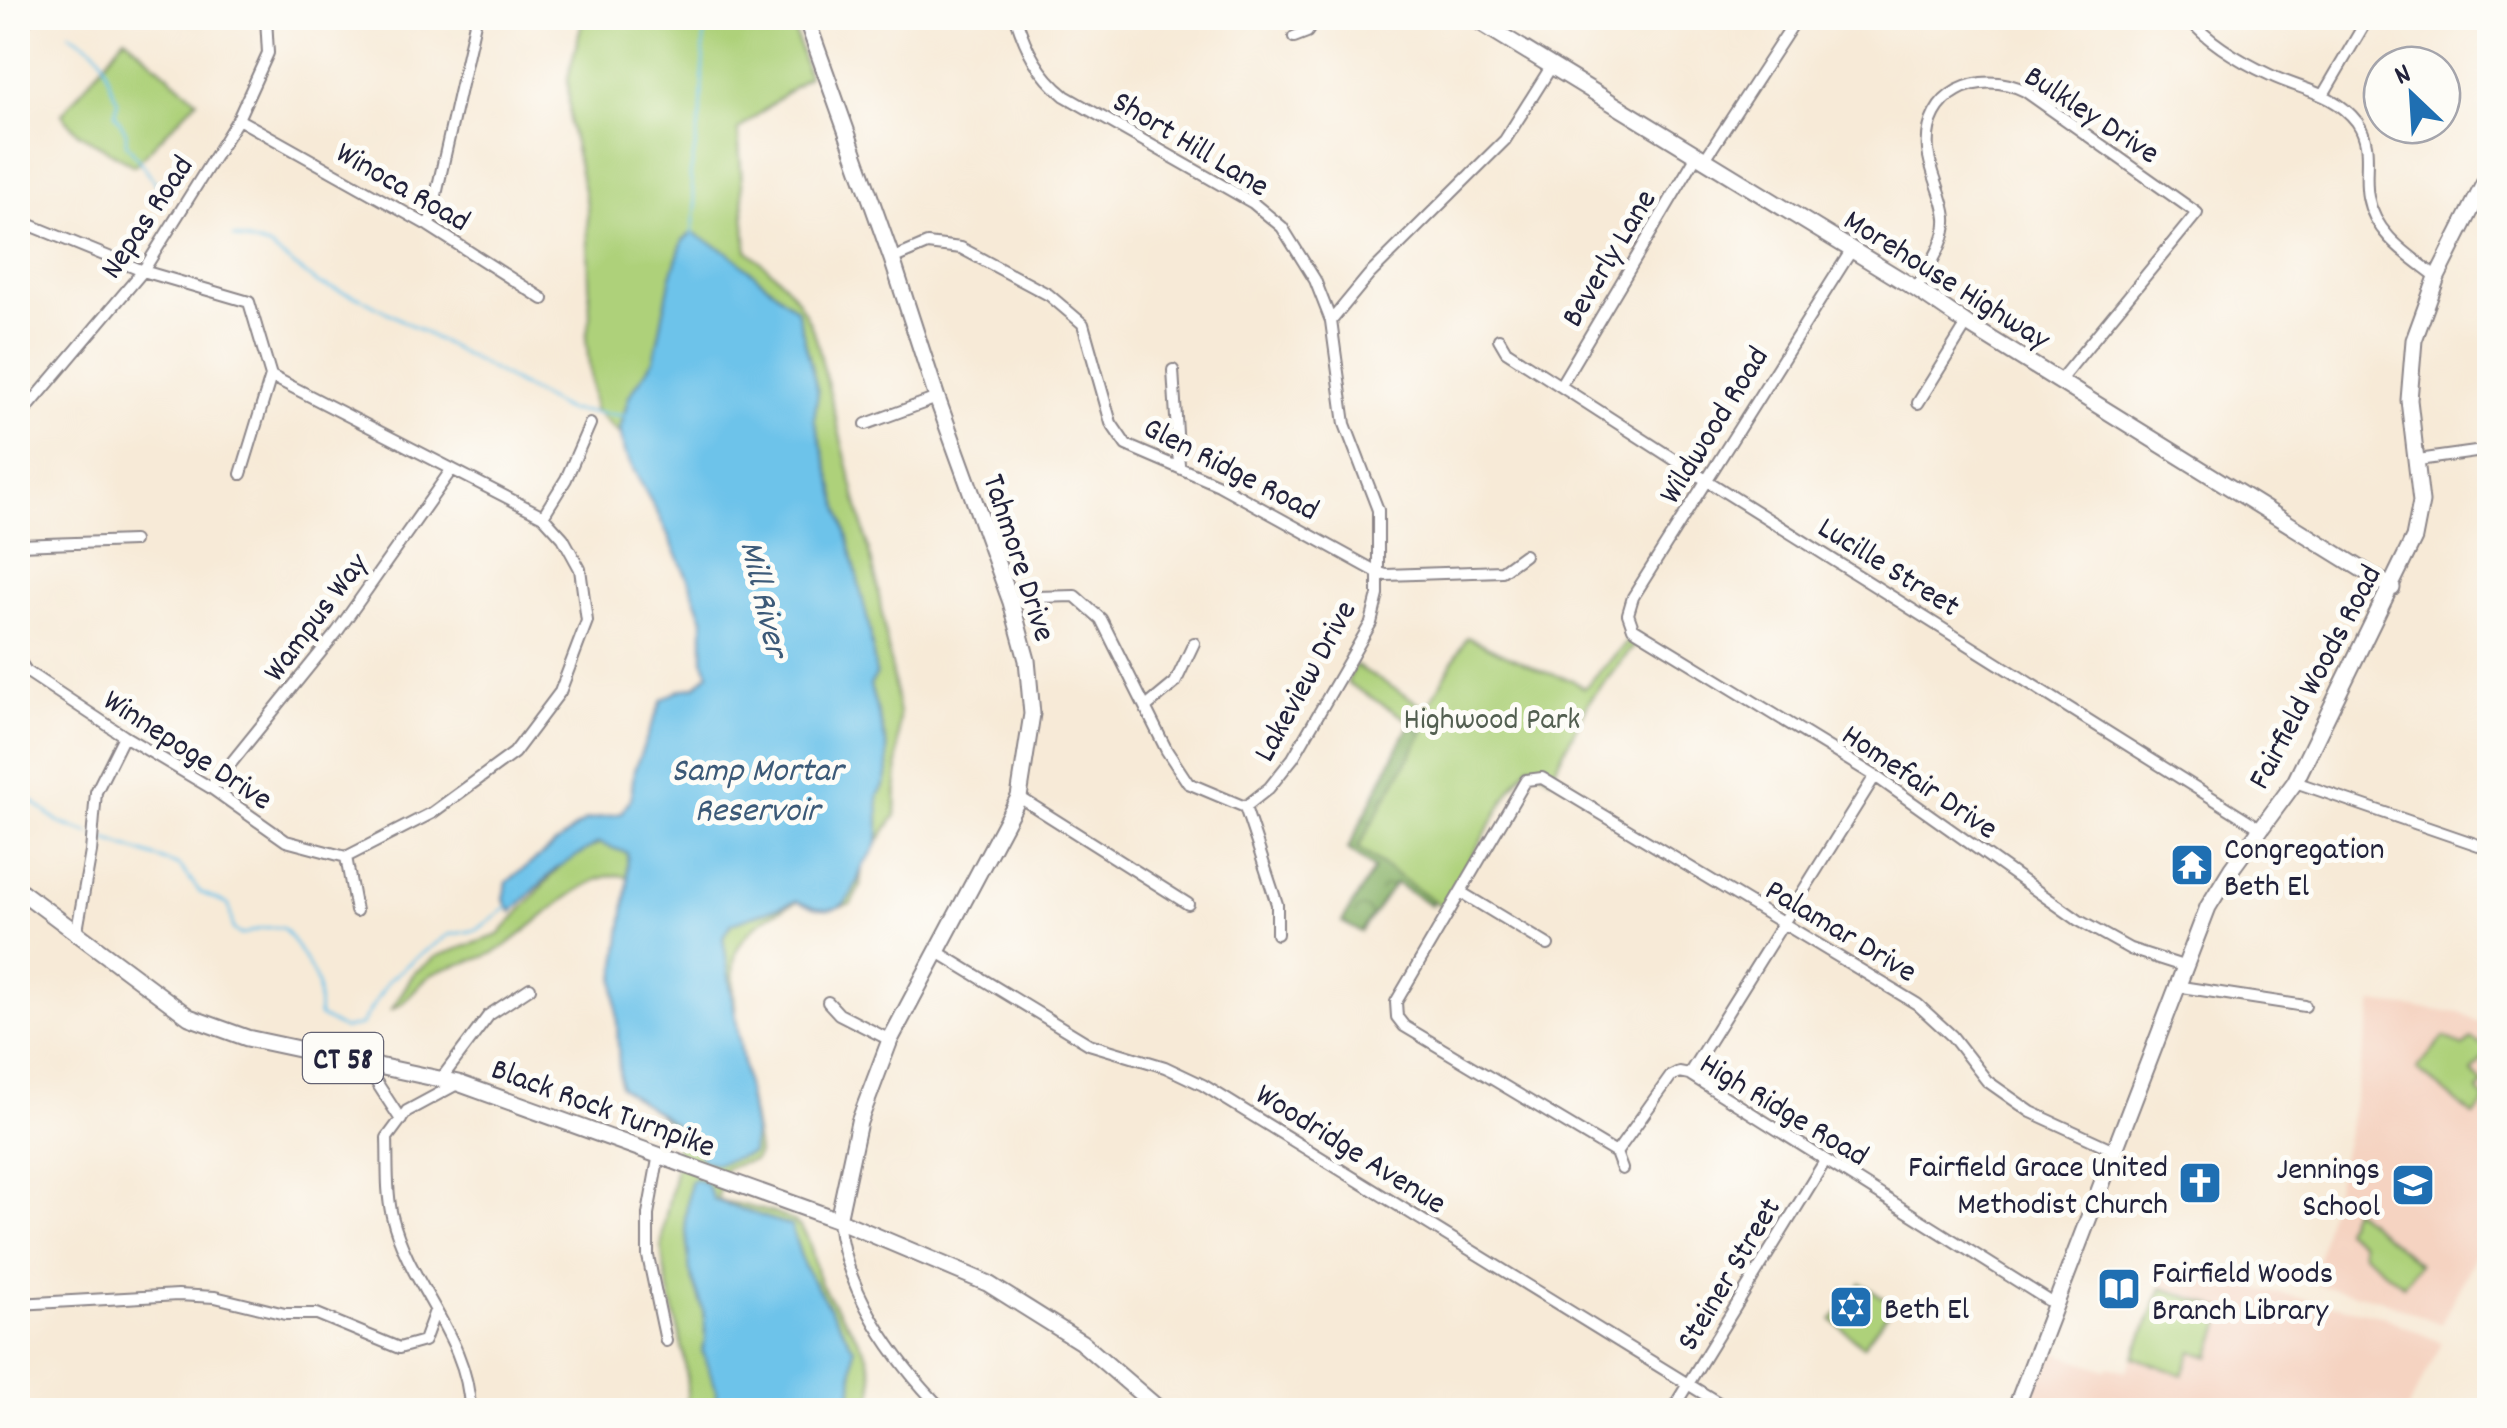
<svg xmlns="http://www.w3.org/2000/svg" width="2507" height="1428" font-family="Dekko,sans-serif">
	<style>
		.built { fill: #f5d3c1 }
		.forest { fill: url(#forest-crowns); stroke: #566a52; stroke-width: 2.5 }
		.park { fill: #aed17a; stroke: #687a5a; stroke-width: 2.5 }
		.water { fill: #6dc3ea; stroke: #487292; stroke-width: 2.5 }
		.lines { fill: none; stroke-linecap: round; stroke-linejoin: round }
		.stream { stroke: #6dc3ea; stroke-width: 2.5 }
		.street-casing { stroke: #8c8689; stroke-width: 14 }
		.secondary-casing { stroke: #8c8689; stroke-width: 19 }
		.primary-casing { stroke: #8c8689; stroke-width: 19 }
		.street { stroke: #fff; stroke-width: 10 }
		.secondary { stroke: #fff; stroke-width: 15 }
		.primary { stroke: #fff; stroke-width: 15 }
		.labels { text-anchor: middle; stroke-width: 10; stroke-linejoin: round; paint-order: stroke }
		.shield { fill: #fdfcf7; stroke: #646373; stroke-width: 2.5 }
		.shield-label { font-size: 30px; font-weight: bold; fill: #22223b }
		.street-label { font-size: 32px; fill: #22223b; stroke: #fdfcf7 }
		.park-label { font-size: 32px; fill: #535f51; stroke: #fdfcf7 }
		.poi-label { font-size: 32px; fill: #22223b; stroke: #fdfcf7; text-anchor: start }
		.water-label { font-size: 35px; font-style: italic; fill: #3c5a78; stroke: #fdfcf7 }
	</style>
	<defs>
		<pattern id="forest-crowns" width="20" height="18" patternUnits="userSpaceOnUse" patternTransform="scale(2.5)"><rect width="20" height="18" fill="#8ab36a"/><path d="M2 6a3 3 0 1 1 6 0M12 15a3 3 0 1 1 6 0" fill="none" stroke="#709158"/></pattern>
	</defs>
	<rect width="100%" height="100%" fill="#fdfcf7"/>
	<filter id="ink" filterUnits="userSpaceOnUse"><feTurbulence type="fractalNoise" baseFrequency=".01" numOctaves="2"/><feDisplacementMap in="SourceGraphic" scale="20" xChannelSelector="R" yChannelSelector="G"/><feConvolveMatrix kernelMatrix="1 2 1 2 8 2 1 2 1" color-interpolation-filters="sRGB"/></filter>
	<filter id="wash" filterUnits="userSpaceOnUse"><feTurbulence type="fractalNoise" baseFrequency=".0048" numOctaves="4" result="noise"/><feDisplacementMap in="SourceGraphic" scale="40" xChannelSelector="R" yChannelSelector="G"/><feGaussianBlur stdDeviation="2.25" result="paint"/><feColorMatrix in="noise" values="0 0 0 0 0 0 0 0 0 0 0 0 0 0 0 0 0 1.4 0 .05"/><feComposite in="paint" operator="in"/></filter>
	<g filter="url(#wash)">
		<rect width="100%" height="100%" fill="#f7ead7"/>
		<path class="built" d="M2373,1003L2460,1013L2489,1027V1228L2441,1324L2380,1299L2312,1284L2346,1142Z
			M2170,1264L2222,1281L2231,1280L2270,1292L2380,1315L2442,1343L2407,1410H2026L2048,1350L2106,1370L2109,1366L2127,1371Z"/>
		<path class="forest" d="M1410,723L1443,737L1436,892L1431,905L1395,883L1361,932L1342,922L1374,869L1348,849Z"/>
		<path class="park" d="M583,18H791L808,76L738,130L747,250C784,281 798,292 816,338L876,579L899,714L896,815L862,866L860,887L851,904L831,909L808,897C779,910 756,918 739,946C720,975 754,1113 758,1154L754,1160L725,1168L717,1200C736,1204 785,1212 799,1226C815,1242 812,1266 821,1284C843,1327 888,1355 868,1410H686C693,1356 667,1305 662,1251C660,1218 683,1165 675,1137C668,1114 637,1100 620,1085V1055L631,1025L639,881C632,879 624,875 617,875C580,876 530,932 499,950C480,962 453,963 433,974C417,983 409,1003 392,1009L414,973L437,956L499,935L566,860L637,824L736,673L632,446L594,410L586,338L590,317L587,205L570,125L568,78Z
			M125,37L197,100L134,166L77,132L62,114Z
			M1635,634L1640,639L1590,700L1550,778L1530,764L1511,789L1443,907L1358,848L1425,730L1347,683L1355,665L1427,708L1467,637L1541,671L1572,680L1584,688Z
			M2444,1037L2463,1047L2472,1039L2489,1050L2472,1073L2484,1083L2478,1091L2486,1101L2474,1116L2417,1069Z
			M2352,1208L2419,1264L2403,1285L2362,1253L2360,1242L2344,1230Z
			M1861,1283L1894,1305L1863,1346L1832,1320Z
			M2162,1288L2226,1310L2210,1357L2192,1351L2183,1375L2134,1357Z"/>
		<path class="water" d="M692,233L728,252L797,310L818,393L814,419L849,542L870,630L876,676L870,685C877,716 902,769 878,795C878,810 881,829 877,843C874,854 864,861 861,871C848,910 836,918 796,901L732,923L723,938L754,1132L752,1153L715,1164L702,1160C684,1119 651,1114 620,1086L615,980L628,882L627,853L598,843L557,868L512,912L504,900L507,882L585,821L622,813L631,798L634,770L662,700L680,690L696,686L709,673L703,660V619L689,581L660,518L624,452L620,429L629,396L654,360L671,276L683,240Z
			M695,1179L706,1183L714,1200L791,1226L804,1266L854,1348L851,1410H714L717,1391L702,1351L706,1337L703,1309L690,1272L685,1220L690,1182Z"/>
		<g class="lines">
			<path class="stream" d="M69,33C118,59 97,63 118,101L115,114L126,132V143L167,198
				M692,234L696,207L690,176L701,114L705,18
				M234,237L269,247L319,284L361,298L566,410L628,416
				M18,790L60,823L88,833
				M95,836L180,866L200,892L229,905L233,929L241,935C253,931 269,925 282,928C288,930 314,974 317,983C319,993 318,1006 319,1016L343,1029L361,1025L388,981L413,960L448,935L477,930L509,906"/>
		</g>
	</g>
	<g filter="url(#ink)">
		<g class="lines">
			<defs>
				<path id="street" d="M1016,18C1026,50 1039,75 1065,96L1253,203L1282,227L1315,280L1331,321
					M2188,18C2209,43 2240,61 2270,75C2301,90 2334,92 2357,122C2374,146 2363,171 2368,197C2375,235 2409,255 2437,277
					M2486,18L2490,20
					M18,33L28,18
					M1294,37L1307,32L1316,18
					M2324,93L2368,18
					M238,119L429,226L543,299
					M1705,159L1797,18
					M18,220L143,271L249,302L271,376L241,474
					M429,226L476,18
					M1851,251L1633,597L1628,614L1633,628L1875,776L2078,920L2130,949L2183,966
					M892,259L927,244L961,248L1049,295L1083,324L1111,423L1126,445L1219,485L1377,572L1386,575L1502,571L1524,555
					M1916,289C1927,269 1948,241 1946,218C1944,195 1930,173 1928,150C1923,93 1979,68 2025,91L2197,213L2060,380
					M1499,339L1506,351L1706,480L2260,828
					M1173,370L1179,465
					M1560,386L1697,155
					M1918,403L1967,324
					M18,419L143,271L238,119L268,53L266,18
					M866,424L937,398
					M2418,460L2490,450
					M543,516L566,479L590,424
					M18,545L133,541
					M1011,602L1036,597L1075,596L1101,619L1167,751L1188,783L1245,807
					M18,659L26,671L124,736L211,788L286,841L346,857L432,813L514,753L560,692L587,621L580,569L563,538L543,516L271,376
					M1146,707L1175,683L1194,643
					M2295,782L2490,849
					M211,788L337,632L452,469
					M1019,797L1188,904
					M1245,807L1269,788L1293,758L1371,623L1378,595V510L1345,424L1331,321L1369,275L1505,140L1551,67
					M1245,807L1277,904V934
					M346,857L356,911
					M1462,893L1548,945
					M76,936L91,852L96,792L124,736
					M936,951L1089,1044L1165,1067L1203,1085L1730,1410
					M2175,986L2305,1006
					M828,1002L839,1014L890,1040
					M364,1063L401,1120
					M1689,1074L1875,776
					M441,1079L489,1015L530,988
					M457,1084L407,1111L387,1138C388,1163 386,1192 392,1216C409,1286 469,1338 470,1410
					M1616,1153L1671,1076L1679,1072L1689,1074L2054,1304
					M659,1154L648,1214V1256L666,1341
					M1622,1169L1616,1153L1404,1026L1397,1017L1396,1002L1526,780L1542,778L1917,1004L1952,1036L1987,1081L2031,1112L2114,1150
					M838,1220C845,1291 894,1360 943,1410
					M18,1304L178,1295L215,1297L285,1314H317L399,1348L424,1341L435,1311
					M1672,1410L1825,1161"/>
				<path id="secondary" d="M806,18L892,259L937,398L1011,602L1027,660L1032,714L1019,797L890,1040L859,1122L838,1220
					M1473,18L1916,289L1967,324L2392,588
					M2015,1410L2208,907L2232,868L2295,782L2414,538L2421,502L2409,400L2414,340L2437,277L2490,172"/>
				<path id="primary" d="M18,889L189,1017L247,1038L458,1083L838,1220L987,1283L1081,1342L1160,1410"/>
			</defs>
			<use href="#street" class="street-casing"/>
			<use href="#secondary" class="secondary-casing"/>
			<use href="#primary" class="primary-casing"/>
			<use href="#street" class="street"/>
			<use href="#secondary" class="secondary"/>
			<use href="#primary" class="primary"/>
		</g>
	</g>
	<defs>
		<symbol id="temple-square" viewBox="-11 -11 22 22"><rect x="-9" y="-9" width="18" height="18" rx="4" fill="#1f6fb2" stroke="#fdfcf7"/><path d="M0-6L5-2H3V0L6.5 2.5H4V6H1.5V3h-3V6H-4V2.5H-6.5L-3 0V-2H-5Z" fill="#fff"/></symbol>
		<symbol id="church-square" viewBox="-11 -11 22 22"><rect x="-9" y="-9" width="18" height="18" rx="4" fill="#1f6fb2" stroke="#fdfcf7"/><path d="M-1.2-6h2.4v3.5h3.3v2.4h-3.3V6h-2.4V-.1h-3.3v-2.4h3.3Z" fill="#fff"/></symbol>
		<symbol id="school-square" viewBox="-11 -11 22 22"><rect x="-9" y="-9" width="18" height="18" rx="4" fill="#1f6fb2" stroke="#fdfcf7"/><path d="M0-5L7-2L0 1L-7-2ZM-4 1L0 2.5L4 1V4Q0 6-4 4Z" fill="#fff"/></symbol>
		<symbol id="library-square" viewBox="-11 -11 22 22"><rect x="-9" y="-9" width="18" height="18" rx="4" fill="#1f6fb2" stroke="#fdfcf7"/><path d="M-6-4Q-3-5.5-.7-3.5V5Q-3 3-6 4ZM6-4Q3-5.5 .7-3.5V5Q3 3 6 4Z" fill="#fff"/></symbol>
		<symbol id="synagogue-square" viewBox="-11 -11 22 22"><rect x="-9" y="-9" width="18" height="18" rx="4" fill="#1f6fb2" stroke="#fdfcf7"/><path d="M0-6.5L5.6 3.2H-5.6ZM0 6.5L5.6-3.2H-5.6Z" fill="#fff"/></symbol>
	</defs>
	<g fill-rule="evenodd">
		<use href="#temple-square" x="2167" y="840" width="50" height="50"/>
		<use href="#church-square" x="2175" y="1158" width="50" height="50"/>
		<use href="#school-square" x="2388" y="1160" width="50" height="50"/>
		<use href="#library-square" x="2094" y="1264" width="50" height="50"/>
		<use href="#synagogue-square" x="1826" y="1282" width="50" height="50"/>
	</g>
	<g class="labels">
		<rect class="shield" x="303" y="1033" width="80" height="50" rx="8"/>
		<g class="shield-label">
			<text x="343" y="1068">CT 58</text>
		</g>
		<g class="street-label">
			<text transform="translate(2093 113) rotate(33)" y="11">Bulkley Drive</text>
			<text transform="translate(1192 142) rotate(31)" y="11">Short Hill Lane</text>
			<text transform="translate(404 185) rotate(30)" y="11">Winoca Road</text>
			<text transform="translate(145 216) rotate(-56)" y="11">Nepas Road</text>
			<text transform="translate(1607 257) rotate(-59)" y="11">Beverly Lane</text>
			<text transform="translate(1948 278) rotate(32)" y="11">Morehouse Highway</text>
			<text transform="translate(1712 424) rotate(-58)" y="11">Wildwood Road</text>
			<text transform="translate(1232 467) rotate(27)" y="11">Glen Ridge Road</text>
			<text transform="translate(1021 557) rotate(72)" y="11">Tahmore Drive</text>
			<text transform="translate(1890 565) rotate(32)" y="11">Lucille Street</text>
			<text transform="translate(314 616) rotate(-53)" y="11">Wampus Way</text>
			<text transform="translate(2313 676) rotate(-62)" y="11">Fairfield Woods Road</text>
			<text transform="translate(1303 680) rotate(-61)" y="11">Lakeview Drive</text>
			<text transform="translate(189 748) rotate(33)" y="11">Winnepoge Drive</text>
			<text transform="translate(1921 780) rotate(34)" y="11">Homefair Drive</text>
			<text transform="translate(1842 929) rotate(31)" y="11">Palamar Drive</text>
			<text transform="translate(604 1106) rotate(20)" y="11">Black Rock Turnpike</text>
			<text transform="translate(1785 1108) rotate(31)" y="11">High Ridge Road</text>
			<text transform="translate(1352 1147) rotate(32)" y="11">Woodridge Avenue</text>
			<text transform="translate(1727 1273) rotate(-59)" y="11">Steiner Street</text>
		</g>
		<g class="park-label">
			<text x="1492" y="728">Highwood Park</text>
		</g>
		<g class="poi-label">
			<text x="2224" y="858">Congregation<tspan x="2224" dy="37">Beth El</tspan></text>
			<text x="2168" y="1176" text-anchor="end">Fairfield Grace United<tspan x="2168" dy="37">Methodist Church</tspan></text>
			<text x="2380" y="1178" text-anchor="end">Jennings<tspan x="2380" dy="37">School</tspan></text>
			<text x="2152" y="1282">Fairfield Woods<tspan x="2152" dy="37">Branch Library</tspan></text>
			<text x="1884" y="1318">Beth El</text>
		</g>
		<g class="water-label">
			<text transform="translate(766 598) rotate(77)" y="12">Mill River</text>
			<text x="757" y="780">Samp Mortar<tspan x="757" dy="40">Reservoir</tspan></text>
		</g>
	</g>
	<rect width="2507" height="1428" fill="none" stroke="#fdfcf7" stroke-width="60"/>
	<g transform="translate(2412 95) rotate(335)"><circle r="48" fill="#fdfcf7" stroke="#a5a5ac" stroke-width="2.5"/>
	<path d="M0-8L18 38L0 25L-18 38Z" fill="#1f6fb2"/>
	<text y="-15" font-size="28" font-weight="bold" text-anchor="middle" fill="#22223b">N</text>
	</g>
</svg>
